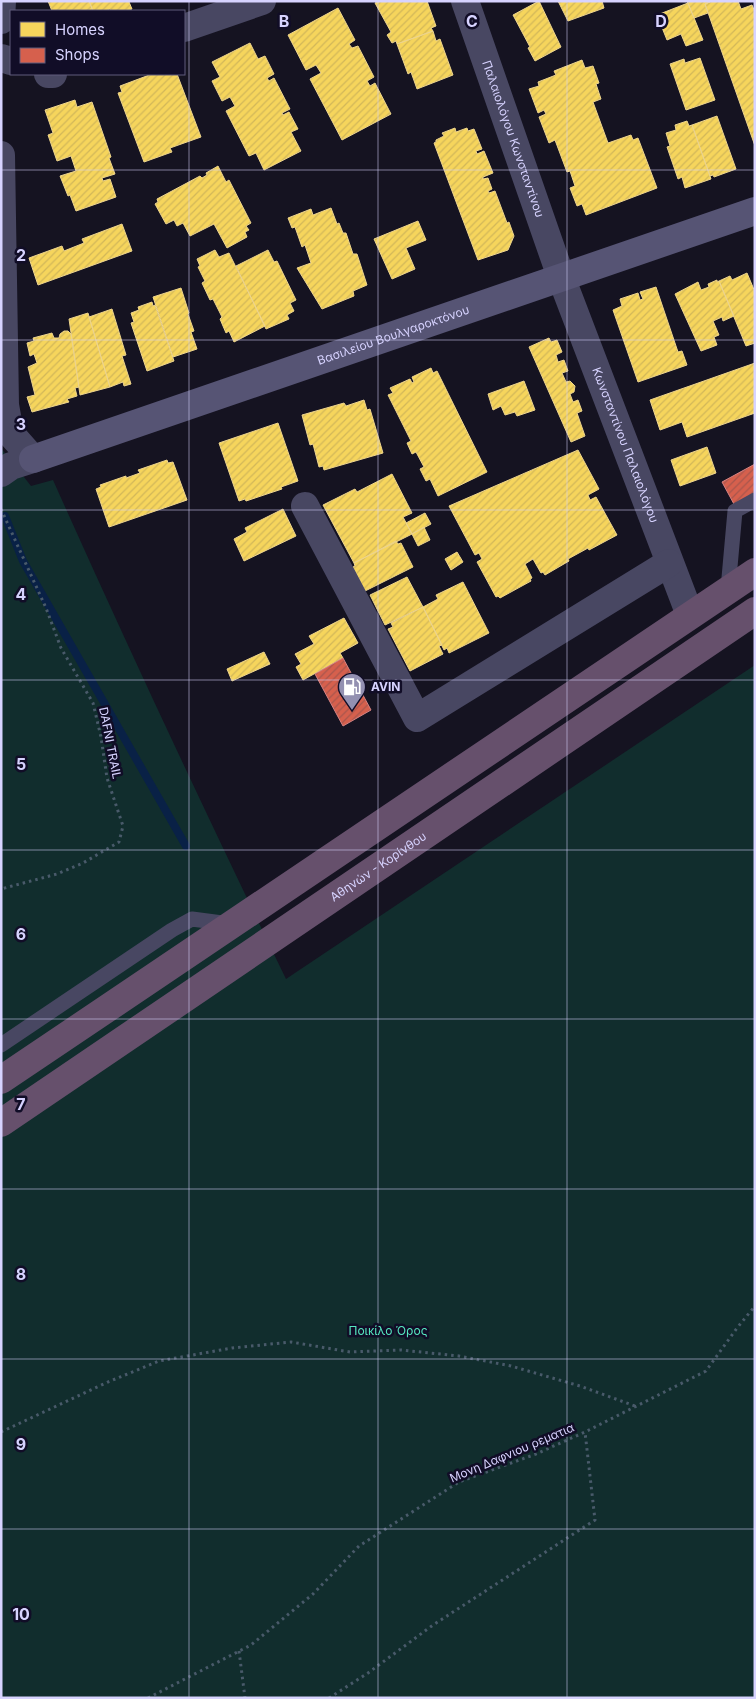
<svg xmlns="http://www.w3.org/2000/svg" width="756" height="1699" font-family="Inter,sans-serif">
	<style>
		.green { fill: #112d2d }
		.homes { fill: url(#homes-hatch); stroke: #edd48d }
		.shops { fill: url(#shops-hatch); stroke: #d68282 }
		.lines { fill: none; stroke-linecap: round; stroke-linejoin: round }
		.stream { stroke: #092146; stroke-width: 8 }
		.path { stroke: #495a6a; stroke-width: 3; stroke-dasharray: 2.5 4; stroke-linecap: butt }
		.lane { stroke: #484762; stroke-width: 15 }
		.street { stroke: #484762; stroke-width: 28 }
		.secondary { stroke: #565474; stroke-width: 28 }
		.highway { stroke: #66506c; stroke-width: 28 }
		.grid { fill: none; stroke: #d7d3ff; stroke-width: 1; stroke-opacity: 0.55 }
		.labels { text-anchor: middle; stroke-width: 5; stroke-linejoin: round; paint-order: stroke }
		.street-label { font-size: 12px; fill: #d7d3ff; stroke: #110d27 }
		.poi-label { font-size: 12px; font-weight: bold; fill: #d7d3ff; stroke: #110d27; text-anchor: start }
		.park-label { font-size: 12px; fill: #56e8c0; stroke: #110d27 }
		.grid-label { font-size: 16px; text-anchor: middle; font-weight: bold; fill: #d7d3ff; stroke: #110d27; stroke-width: 5; stroke-linejoin: round; paint-order: stroke }
	</style>
	<defs>
		<pattern id="homes-hatch" width="6" height="6" patternUnits="userSpaceOnUse" patternTransform="scale(1.25)"><rect width="6" height="6" fill="#f6d55c"/><path d="M-1 1l2-2M0 6l6-6M5 7l2-2" fill="none" stroke="#d2b759"/></pattern>
		<pattern id="shops-hatch" width="6" height="6" patternUnits="userSpaceOnUse" patternTransform="scale(1.25)"><rect width="6" height="6" fill="#d6604d"/><path d="M-1 1l2-2M0 6l6-6M5 7l2-2" fill="none" stroke="#a9564d"/></pattern>
	</defs>
	<rect width="100%" height="100%" fill="#151321"/>
	<path class="green" d="M1,448L31,486L53,480C128,648 206,814 286,979L755,665V1698H1Z"/>
	<path class="homes" d="M48,1H89L93,11H52Z
		M89,1H132L129,2L132,9L127,11H111L110,9L105,11H93Z
		M379,1H427L436,26L431,28L433,31L397,44L396,41L392,43L387,35L391,32L375,3Z
		M539,1L561,47L535,61L528,48L530,47L513,15Z
		M558,1H602L604,8L568,21Z
		M687,1H712L705,4L708,13L694,18Z
		M712,1H738L741,9L752,5L755,12V146L705,4Z
		M688,3L703,40L686,46L681,34L667,40L657,15Z
		M338,8L355,40L349,44L352,48L358,46L374,77L367,81L370,86L375,83L391,114L342,140L310,79L321,73L316,65L306,70L288,35Z
		M433,31L436,41L440,39L453,75L417,89L411,72L408,74L397,44Z
		M250,43L258,59L265,56L274,74L267,78L269,81L274,78L290,109L282,113L283,115L289,112L298,129L291,132L301,151L264,170L256,153L249,156L226,111L235,106L230,97L222,101L212,81L220,77L212,62Z
		M700,58L715,100L686,110L670,64L684,59L685,63Z
		M582,60L585,68L593,66L599,83L596,84L601,99L593,102L608,143L631,135L633,140L638,138L657,188L586,215L582,204L577,206L570,188L575,186L570,171L567,172L555,140L549,143L539,117L546,114L544,110L538,113L529,89L539,86L538,82L556,75L554,71Z
		M152,74H177L201,137L170,148L172,152L144,162L118,93L122,92L120,86Z
		M75,100L77,107L92,102L111,157L109,158L115,174L102,178L103,181L110,179L116,197L76,211L70,195L68,196L60,176L76,171L71,156L57,161L48,135L53,133L45,110Z
		M717,116L736,169L714,177L713,175L710,176L692,125Z
		M687,121L689,126L692,125L711,179L685,188L682,177L678,179L667,147L670,146L666,133L676,130L675,125Z
		M455,128L456,132L467,128L468,131L474,129L482,149L476,151L477,154L484,151L493,173L483,177V179L488,178L492,189L488,191L489,193L495,191L507,223L509,222L514,236L508,250L478,260L434,143L436,142V140L444,136L442,133Z
		M218,166L226,182L229,180L251,223L246,226L249,230L245,232L247,237L227,248L214,224L190,236L183,223L177,226L174,220L166,224L155,204L158,202L157,199L200,176L202,178L207,175L206,173Z
		M331,208L337,224L339,223L343,233H346L353,254H357L367,285L353,291L354,296L322,309L297,268L311,263L305,245L302,247L295,227L292,228L288,218L311,209L313,215Z
		M418,221L426,240L406,248L415,269L392,279L374,239Z
		M122,224L132,251L38,285L29,258L62,246L64,251L84,243L82,239Z
		M215,250L219,257L229,253L265,326L234,342L229,331L226,333L220,319L222,317L213,299L210,300L202,283L205,281L198,267L200,266L197,259Z
		M268,250L274,262L277,261L296,300L290,303L294,311L287,315L289,319L266,329L236,266Z
		M747,273L755,292V343L746,346L719,281L730,276L732,280Z
		M717,280V282L719,281L734,316L723,321L722,317L713,321L719,335L714,337L717,345L701,351L675,294L698,282L701,290L709,287L708,284Z
		M656,287L678,352L682,351L687,365L638,382L613,310L622,306L620,299L638,293L640,300L643,299L640,292Z
		M181,288L189,313L188,314L194,331L191,332L197,349L173,357L153,297Z
		M152,302L153,306L155,305L174,361L147,371L131,323L134,322L131,313L139,310L138,307Z
		M112,309L126,355L122,356L131,384L124,386L123,382L110,387L89,317Z
		M88,313L110,387L80,395L69,319Z
		M64,331H68L71,334L79,387L75,388L77,396L67,399L69,402L32,412L27,397L35,395L28,367L37,363L34,354L30,356L27,343L34,341L33,338L52,333L54,338H59L60,334Z
		M549,338L551,342L557,340L562,352L556,355L558,362L564,360L568,371L562,373L566,382L570,381L575,386L574,392L570,394L573,402L578,400L582,411L577,413L585,436L571,442L529,347Z
		M755,363V413L687,437L682,422L660,430L650,400Z
		M431,368L433,373L437,371L487,472L438,496L430,479L426,481L420,469L424,467L416,452L412,454L407,443L411,441L388,395L393,393L390,388L410,379L412,383L414,382L412,377Z
		M524,381L535,410L517,416L515,412L505,415L501,406L493,410L488,394Z
		M364,400L367,410L370,409L383,453L324,470L323,466L319,467L313,444L310,445L302,415L344,403L346,406Z
		M278,423L298,481L281,487L282,489L246,501L245,499L239,501L219,443Z
		M707,447L716,473L680,486L671,460Z
		M578,450L599,489L588,495L590,500L596,497L617,535L589,550L588,548L568,559L569,561L545,575L543,572L541,573L533,559L525,564L532,578L530,579L531,581L500,598L498,596L496,597L477,562L482,559L479,553L475,555L449,506Z
		M167,460L168,463L173,462L187,500L109,527L96,489L101,487L100,485L126,476V478L140,473L138,470Z
		M392,474L412,513L403,517L412,534L354,563L323,505L355,489L357,492Z
		M283,509L296,536L244,561L234,539L247,532L245,528Z
		M425,513L431,524L412,534L406,523Z
		M424,527L430,540L418,546L412,534Z
		M396,541L398,544L401,543L413,567L365,591L353,567L355,566L354,563Z
		M457,552L463,562L451,570L445,559Z
		M407,577L423,607L385,625L370,595Z
		M463,582L489,633L449,653L447,648L444,650L423,607L438,599L436,595Z
		M423,607L442,645L439,646L443,654L410,671L388,629L393,627L391,623Z
		M344,618L358,643L340,653L343,658L303,680L296,667L301,664L295,654L314,644L309,636Z
		M264,652L270,664L232,681L227,669Z"/>
	<path class="shops" d="M755,464V496L735,506L722,482Z
		M343,658L371,710L343,726L315,674Z"/>
	<g class="lines">
		<path class="stream" d="M5,516L23,561L186,846"/>
		<path class="path" d="M1,509L46,608L61,648L93,703L101,737L107,778L123,826L119,842L83,863L57,874L1,889
			M1,1432L108,1382L159,1361L232,1348L291,1342L350,1352L401,1350L459,1356L511,1366L580,1386L635,1406
			M239,1651L245,1698
			M148,1698L251,1645L313,1594L359,1546L459,1482L536,1454L585,1432L706,1371L737,1328L755,1306
			M329,1698L368,1673L433,1625L595,1520L585,1432"/>
		<path class="lane" d="M728,589L735,511L755,500
			M1,1045L172,930L192,919L230,924"/>
		<g class="street">
			<path id="s1" d="M465,1L561,277L690,615"/>
			<path d="M1,20L2,1"/>
			<path d="M184,28L262,1"/>
			<path d="M1,58L11,61"/>
			<path d="M48,74H53"/>
			<path d="M1,155L5,405L10,433L33,459L11,466L1,473"/>
			<path d="M305,506L417,718L669,563"/>
		</g>
		<path class="secondary" id="s2" d="M33,459L755,211"/>
		<g class="highway">
			<path d="M1,1080L755,572"/>
			<path id="s3" d="M1,1123L755,611"/>
		</g>
	</g>
	<path class="grid" d="M189,1V1698M378,1V1698M567,1V1698M1,170H755M1,340H755M1,510H755M1,680H755M1,850H755M1,1019H755M1,1189H755M1,1359H755M1,1529H755"/>
	<defs>
		<symbol id="fuel-pin" viewBox="-11 -11 22 30"><path d="M0 17L-7.5 6A9.5 9.5 0 1 1 7.5 6Z" fill="#9390b1" stroke="#110d27"/><path d="M-5.5-6h7V0h2V4h1.3V-2.5L3-4.5l.8-.8L6-3V5H2.5V1h-1V6h-7ZM-4.2-4.7v3.2H.2V-4.7Z" fill="#fff"/></symbol>
	</defs>
	<g fill-rule="evenodd">
		<use href="#fuel-pin" x="336" y="671" width="32" height="43"/>
	</g>
	<g class="labels">
		<g class="street-label">
			<text dy="4" stroke="none"><textPath href="#s1" startOffset="146">Παλαιολόγου Κωνσταντίνου</textPath></text>
			<text dy="4" stroke="none"><textPath href="#s2" startOffset="381">Βασιλείου Βουλγαροκτόνου</textPath></text>
			<text dy="4" stroke="none"><textPath href="#s1" startOffset="472">Κωνσταντίνου Παλαιολόγου</textPath></text>
			<text transform="translate(110 743) rotate(79)" y="4">DAFNI TRAIL</text>
			<text dy="4" stroke="none"><textPath href="#s3" startOffset="456">Αθηνών - Κορίνθου</textPath></text>
			<text transform="translate(512 1453) rotate(-23)" y="4">Μονη Δαφνιου ρεματια</text>
		</g>
		<g class="poi-label">
			<text x="371" y="691">AVIN</text>
		</g>
		<g class="park-label">
			<text x="388" y="1335">Ποικίλο Όρος</text>
		</g>
	</g>
	<g class="grid-label">
		<text x="284" y="27">B</text>
		<text x="472" y="27">C</text>
		<text x="661" y="27">D</text>
		<text x="21" y="261">2</text>
		<text x="21" y="430">3</text>
		<text x="21" y="600">4</text>
		<text x="21" y="770">5</text>
		<text x="21" y="940">6</text>
		<text x="21" y="1110">7</text>
		<text x="21" y="1280">8</text>
		<text x="21" y="1450">9</text>
		<text x="21" y="1620">10</text>
	</g>
	<rect width="756" height="1699" fill="none" stroke="#d7d3ff" stroke-width="5"/>
	<rect x="10" y="10" width="175" height="65" fill="#110d27" stroke="#605c7d"/>
	<rect x="20" y="22" width="25" height="15" fill="#f6d55c" stroke="#605c7d"/>
	<text x="55" y="35" font-size="15" fill="#d7d3ff">Homes</text>
	<rect x="20" y="48" width="25" height="15" fill="#d6604d" stroke="#605c7d"/>
	<text x="55" y="60" font-size="15" fill="#d7d3ff">Shops</text>
</svg>
